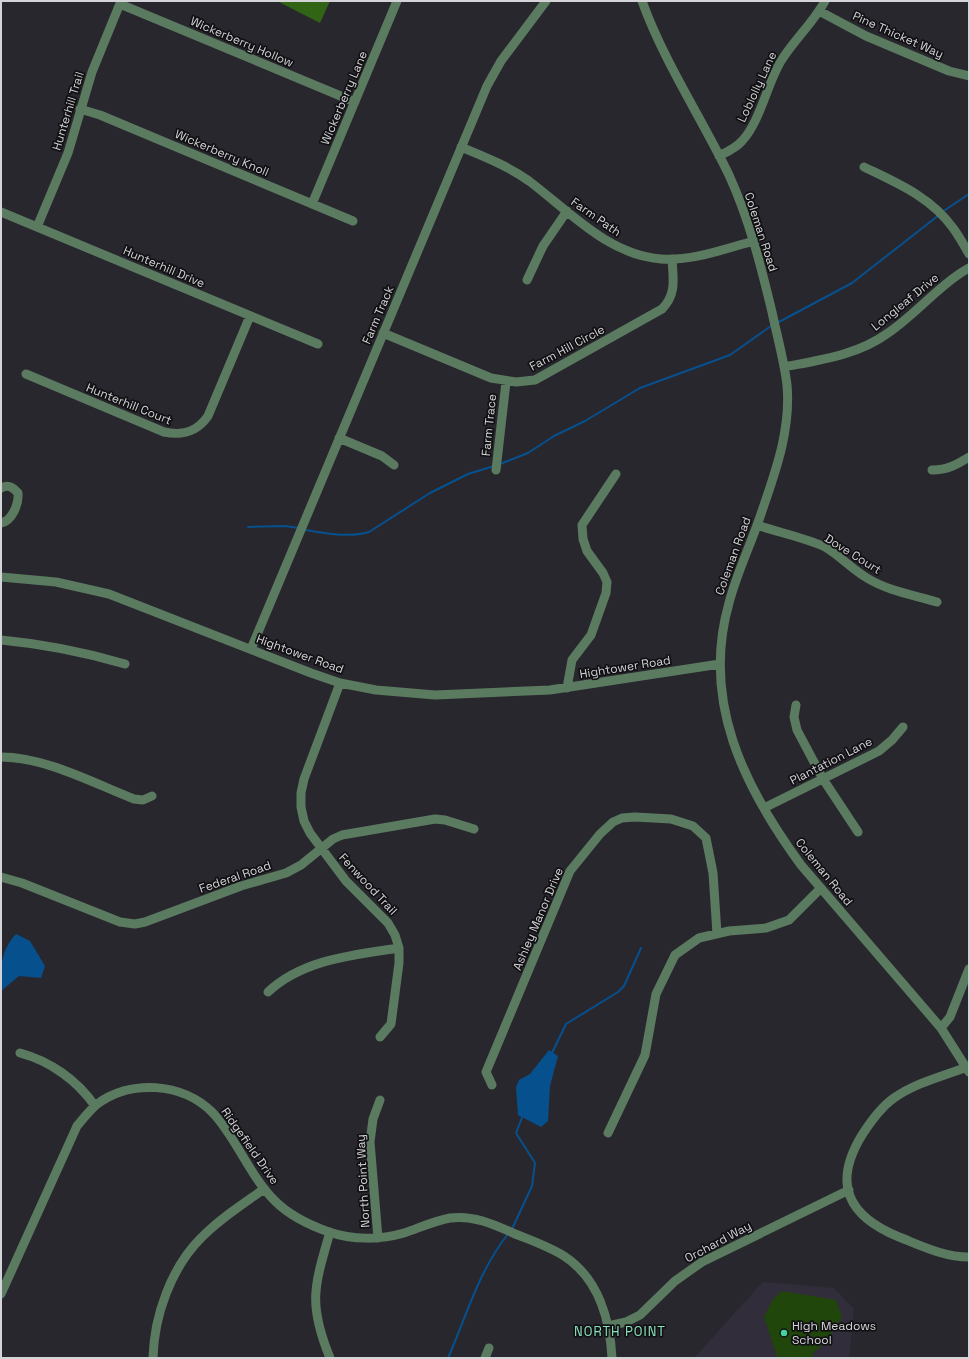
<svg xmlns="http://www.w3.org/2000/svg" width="970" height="1359" font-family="'Space Grotesk',sans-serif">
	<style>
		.built { fill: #312d3a }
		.green { fill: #21460b }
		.forest { fill: #316415 }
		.water { fill: #07508e }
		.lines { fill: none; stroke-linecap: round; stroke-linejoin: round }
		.stream { stroke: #07508e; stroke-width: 2 }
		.minor { stroke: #5b7b60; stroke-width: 9 }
		.poi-dot { fill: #43d4a0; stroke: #111114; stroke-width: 1.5 }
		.labels { text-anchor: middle; stroke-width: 3.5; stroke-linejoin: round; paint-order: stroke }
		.street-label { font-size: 12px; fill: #d4d3d7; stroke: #111114 }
		.poi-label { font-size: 12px; fill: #d4d3d7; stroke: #111114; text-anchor: start }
		.neighbourhood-label { font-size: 13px; letter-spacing: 1px; fill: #8ae1bb; stroke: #111114 }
	</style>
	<rect width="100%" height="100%" fill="#29272e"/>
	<path class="built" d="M763,1282L834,1288L854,1309L849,1358H694Z"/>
	<path class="green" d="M782,1291L836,1300L842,1317L828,1340L814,1352L811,1358H775L777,1356L764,1317L773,1299Z"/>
	<path class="forest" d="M277,1H330L320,23Z"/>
	<path class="water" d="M16,934L30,941L45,966L41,978L19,976L1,991C1,968 0,951 16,934Z
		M549,1050L558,1056L550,1086L548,1121L541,1127L518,1115L516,1087L519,1080L530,1074Z"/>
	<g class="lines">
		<path class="stream" d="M942,212L969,194
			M777,323L852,283L939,215
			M500,464L528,453L554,436L585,421L640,388L730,355L771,326
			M248,527L285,526L299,528
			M305,530C326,533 348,538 369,532L430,493L468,474L494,466
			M552,1053L566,1024L618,992L624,986L641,948
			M512,1229L532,1186L535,1163L516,1133L523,1115
			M448,1358C467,1315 478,1272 508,1234"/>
		<path class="minor" d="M642,1C664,62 701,117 729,175C749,219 761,266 772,312C777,336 784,360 787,385C791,429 776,470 762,511C752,542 737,572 729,603C701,701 744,787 801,865L941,1028L969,1072
			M120,4L355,102
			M819,11L866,36L949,71L969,76
			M80,109L100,115L353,221
			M461,147C485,157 508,166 529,181C569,211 608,255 661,259C693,261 724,249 754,241
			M719,156C727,152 736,148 742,141C760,122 767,84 781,61C794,40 813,23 825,1
			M864,167C897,183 931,197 953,228C959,236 964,245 969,254
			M312,204L397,1
			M1,212L318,344
			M37,227L68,153L92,72L121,1
			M527,280L543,246L567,211
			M383,333L491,378L516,382L535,380L662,309C677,294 673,278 672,259
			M784,367C820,360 858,355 888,333C917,313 939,285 969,268
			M26,374L164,432C183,436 197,432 208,416L250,316
			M339,438L382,456L394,465
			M496,470L506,382
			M932,470C947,470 956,465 969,457
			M1,488C8,484 13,487 18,493C19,504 12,521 1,523
			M757,525C777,532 806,538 825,547C840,556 852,569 867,578C888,591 914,595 937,602
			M1,577L56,582L109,594L311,673L340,683L376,690L435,695L550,690L720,664
			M1,640C44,644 84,652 125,664
			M251,649L487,86L501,61L546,1
			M340,683L304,779L301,793V807L304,821L310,833L346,881L388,923L395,935L399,948V963L391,1024L380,1037
			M567,688L572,660L591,635L606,593L607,582L603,573L587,551L583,539L582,525L616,474
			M796,705L794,717L797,730L823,779L858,832
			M1,757C45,757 93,783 134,799L143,800L152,796
			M764,808L879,751L892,740L903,727
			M1,877L22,883L120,922L135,924L145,922L241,886L286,873L301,865L333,839L342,835L435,819L445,820L474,829
			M268,992C303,959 354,955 399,948
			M941,1028L950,1017L969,969
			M20,1053C50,1061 77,1080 95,1106
			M967,1067C943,1076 915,1083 894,1098C881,1107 871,1121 862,1135C832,1184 848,1216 899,1237C922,1246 944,1257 969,1257
			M492,1085L486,1072L570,871L600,834L613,822L622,818L635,817L671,819L693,826L706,838L713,873L717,934
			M608,1133L645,1055L656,994L675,955L699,938L729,931L766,928L789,920L821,888
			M378,1238L370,1142L373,1119L380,1100
			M1,1294L77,1126C83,1119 89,1111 96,1105C129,1079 183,1082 213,1113C237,1139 249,1175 275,1201C289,1215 309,1225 329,1232C352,1240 380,1240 404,1233C419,1228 434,1221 450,1218C473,1215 493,1224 513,1233C530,1240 548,1246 564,1256C598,1278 610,1319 612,1358
			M608,1326L626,1322L640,1315L675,1281L702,1262L849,1190
			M153,1358C154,1316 171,1268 201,1238C219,1219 243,1204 264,1189
			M330,1358C308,1304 314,1287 330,1232
			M485,1358L489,1348"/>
	</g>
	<circle class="poi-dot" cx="784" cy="1333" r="4"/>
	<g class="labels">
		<g class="street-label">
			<text transform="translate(898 35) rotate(24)" y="4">Pine Thicket Way</text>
			<text transform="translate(242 42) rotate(23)" y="4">Wickerberry Hollow</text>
			<text transform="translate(757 87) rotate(-65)" y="4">Loblolly Lane</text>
			<text transform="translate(344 98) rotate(-67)" y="4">Wickerberry Lane</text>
			<text transform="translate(68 111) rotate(-73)" y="4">Hunterhill Trail</text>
			<text transform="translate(222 153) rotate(23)" y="4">Wickerberry Knoll</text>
			<text transform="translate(596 217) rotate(35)" y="4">Farm Path</text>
			<text transform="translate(761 232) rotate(72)" y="4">Coleman Road</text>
			<text transform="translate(164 267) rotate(23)" y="4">Hunterhill Drive</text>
			<text transform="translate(905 302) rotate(-39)" y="4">Longleaf Drive</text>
			<text transform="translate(378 315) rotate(-67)" y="4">Farm Track</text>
			<text transform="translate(567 348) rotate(-28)" y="4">Farm Hill Circle</text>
			<text transform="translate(129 404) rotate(22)" y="4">Hunterhill Court</text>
			<text transform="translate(489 425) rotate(-84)" y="4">Farm Trace</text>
			<text transform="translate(853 554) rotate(32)" y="4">Dove Court</text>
			<text transform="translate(733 556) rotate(-70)" y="4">Coleman Road</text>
			<text transform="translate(300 654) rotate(20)" y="4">Hightower Road</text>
			<text transform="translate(625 667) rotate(-9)" y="4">Hightower Road</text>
			<text transform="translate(831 761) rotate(-27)" y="4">Plantation Lane</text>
			<text transform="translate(824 872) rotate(51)" y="4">Coleman Road</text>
			<text transform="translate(235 877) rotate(-19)" y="4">Federal Road</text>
			<text transform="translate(368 884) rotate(47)" y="4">Fenwood Trail</text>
			<text transform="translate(538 919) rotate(-67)" y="4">Ashley Manor Drive</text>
			<text transform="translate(250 1146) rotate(55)" y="4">Ridgefield Drive</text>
			<text transform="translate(363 1181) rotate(-93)" y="4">North Point Way</text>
			<text transform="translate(718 1242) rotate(-28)" y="4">Orchard Way</text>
		</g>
		<g class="poi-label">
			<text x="792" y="1330">High Meadows<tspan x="792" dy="14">School</tspan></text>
		</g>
		<g class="neighbourhood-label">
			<text x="620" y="1336">NORTH POINT</text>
		</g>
	</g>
	<rect width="970" height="1359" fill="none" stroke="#d4d3d7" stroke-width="4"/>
</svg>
